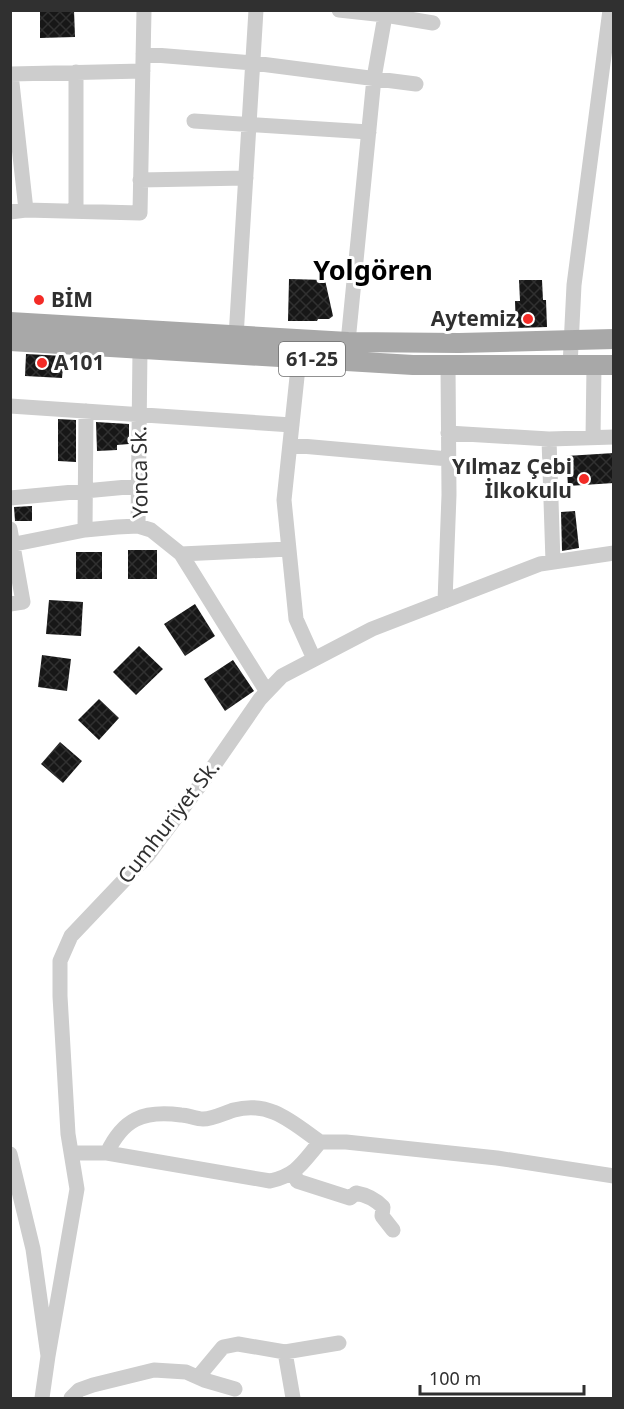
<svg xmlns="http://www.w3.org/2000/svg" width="624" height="1409" font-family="'Noto Sans',sans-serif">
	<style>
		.building { fill: url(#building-cross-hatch) }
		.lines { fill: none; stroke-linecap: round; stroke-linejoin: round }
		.minor { stroke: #cdcdcd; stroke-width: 15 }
		.major { stroke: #a8a8a8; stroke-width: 20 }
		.poi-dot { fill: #f32b26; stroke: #fff; stroke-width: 2 }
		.labels { text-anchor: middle; stroke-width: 6; stroke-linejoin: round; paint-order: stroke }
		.shield { fill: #fff; stroke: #6e6e6e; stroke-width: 1.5 }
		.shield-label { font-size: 20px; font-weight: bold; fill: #303030 }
		.poi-label { font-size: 21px; font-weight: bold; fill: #303030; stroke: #fff; text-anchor: start }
		.street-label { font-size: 21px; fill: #303030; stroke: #fff }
		.district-label { font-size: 27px; font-weight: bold; fill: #000; stroke: #fff }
	</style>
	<defs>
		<pattern id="building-cross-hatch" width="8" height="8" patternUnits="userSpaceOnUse" patternTransform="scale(1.5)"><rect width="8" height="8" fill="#171717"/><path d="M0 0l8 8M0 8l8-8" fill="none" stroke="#303030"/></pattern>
	</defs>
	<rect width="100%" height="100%" fill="#fff"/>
	<path class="building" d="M40,10H74L75,37L40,38Z
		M289,279L325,280L333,316L329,319H318L317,321H288Z
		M519,280H542L543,300H546L547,327L516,328L515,301H520Z
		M26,354L64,356L62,378L25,376Z
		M58,419L76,420V462L58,461Z
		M96,422L129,424V444L117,445V450L97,451Z
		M614,453V483L568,486L566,456Z
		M32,506V521H15L14,507Z
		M575,511L579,548L562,551L561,512Z
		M128,550H157V579H128Z
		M76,552H102V579H76Z
		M49,600L83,602L81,636L46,634Z
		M195,604L215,636L185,656L164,624Z
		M139,646L163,669L136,695L113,672Z
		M42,655L71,659L67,691L38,687Z
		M233,660L254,691L225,711L204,679Z
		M99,699L119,718L99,740L78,720Z
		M60,742L82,761L63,783L41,764Z"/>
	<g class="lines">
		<path class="minor" d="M339,10L385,15L433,23
			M143,54L253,63L416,84
			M143,71L11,74L26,210L140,213L144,10
			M76,72V211
			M194,121L369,132
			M140,180L246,178
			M10,212L26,210
			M236,337L256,10
			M348,342L374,78L386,10
			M299,358L284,500L296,619L314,659
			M570,366L574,285L610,10
			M10,406L292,425
			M448,433L549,439L553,562
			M593,438L594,366
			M549,439L614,437
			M290,445L449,459
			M10,498L138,486
			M138,526L140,349
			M10,529L23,602L10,604
			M85,530L86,411
			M10,545L85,530L117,527L138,526L151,530L181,554L267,692
			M181,554L289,549
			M445,601L449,495L448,365
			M71,1153H107L270,1181C297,1175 302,1163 320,1142H346L497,1158L614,1176
			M107,1153C123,1119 143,1110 181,1115C188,1115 196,1119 203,1119C213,1119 224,1113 234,1110C270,1100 293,1123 320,1142
			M10,1154L33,1249L48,1356L42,1398
			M294,1172L297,1181L350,1198L356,1193C367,1195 375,1199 383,1207L382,1216L393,1230
			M285,1352L339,1343
			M48,1356L77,1189L68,1134L60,996V961L71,936L148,855L206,777L260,699L282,676L372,629L540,564L614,553
			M198,1377L223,1347L238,1344L285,1352L293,1398
			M71,1398L79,1390L93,1385L154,1370L186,1372L204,1380L235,1389"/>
		<path class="major" d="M10,322L348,342L459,343L614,339
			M10,341L413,365H614"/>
	</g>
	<g class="poi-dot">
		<circle cx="39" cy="300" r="6"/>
		<circle cx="528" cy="319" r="6"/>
		<circle cx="42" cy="363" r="6"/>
		<circle cx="584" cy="479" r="6"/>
	</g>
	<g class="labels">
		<rect class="shield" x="279" y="342" width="66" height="34" rx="4.5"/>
		<g class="shield-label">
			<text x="312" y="366">61-25</text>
		</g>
		<g class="poi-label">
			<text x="51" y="307">BİM</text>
			<text x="516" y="326" text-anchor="end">Aytemiz</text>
			<text x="54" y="370">A101</text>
			<text x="572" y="474" text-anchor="end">Yılmaz Çebi<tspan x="572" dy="24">İlkokulu</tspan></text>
		</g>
		<g class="street-label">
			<text transform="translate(140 472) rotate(-91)" y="7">Yonca Sk.</text>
			<text transform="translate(169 822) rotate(-52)" y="7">Cumhuriyet Sk.</text>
		</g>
		<g class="district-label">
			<text x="373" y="280">Yolgören</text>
		</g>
	</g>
	<rect width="624" height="1409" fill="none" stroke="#303030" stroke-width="24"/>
	<path d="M420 1385v9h164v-9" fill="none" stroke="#303030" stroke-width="3"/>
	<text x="429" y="1385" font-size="18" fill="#303030" stroke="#ffffff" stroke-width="4.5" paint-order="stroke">100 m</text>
</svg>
